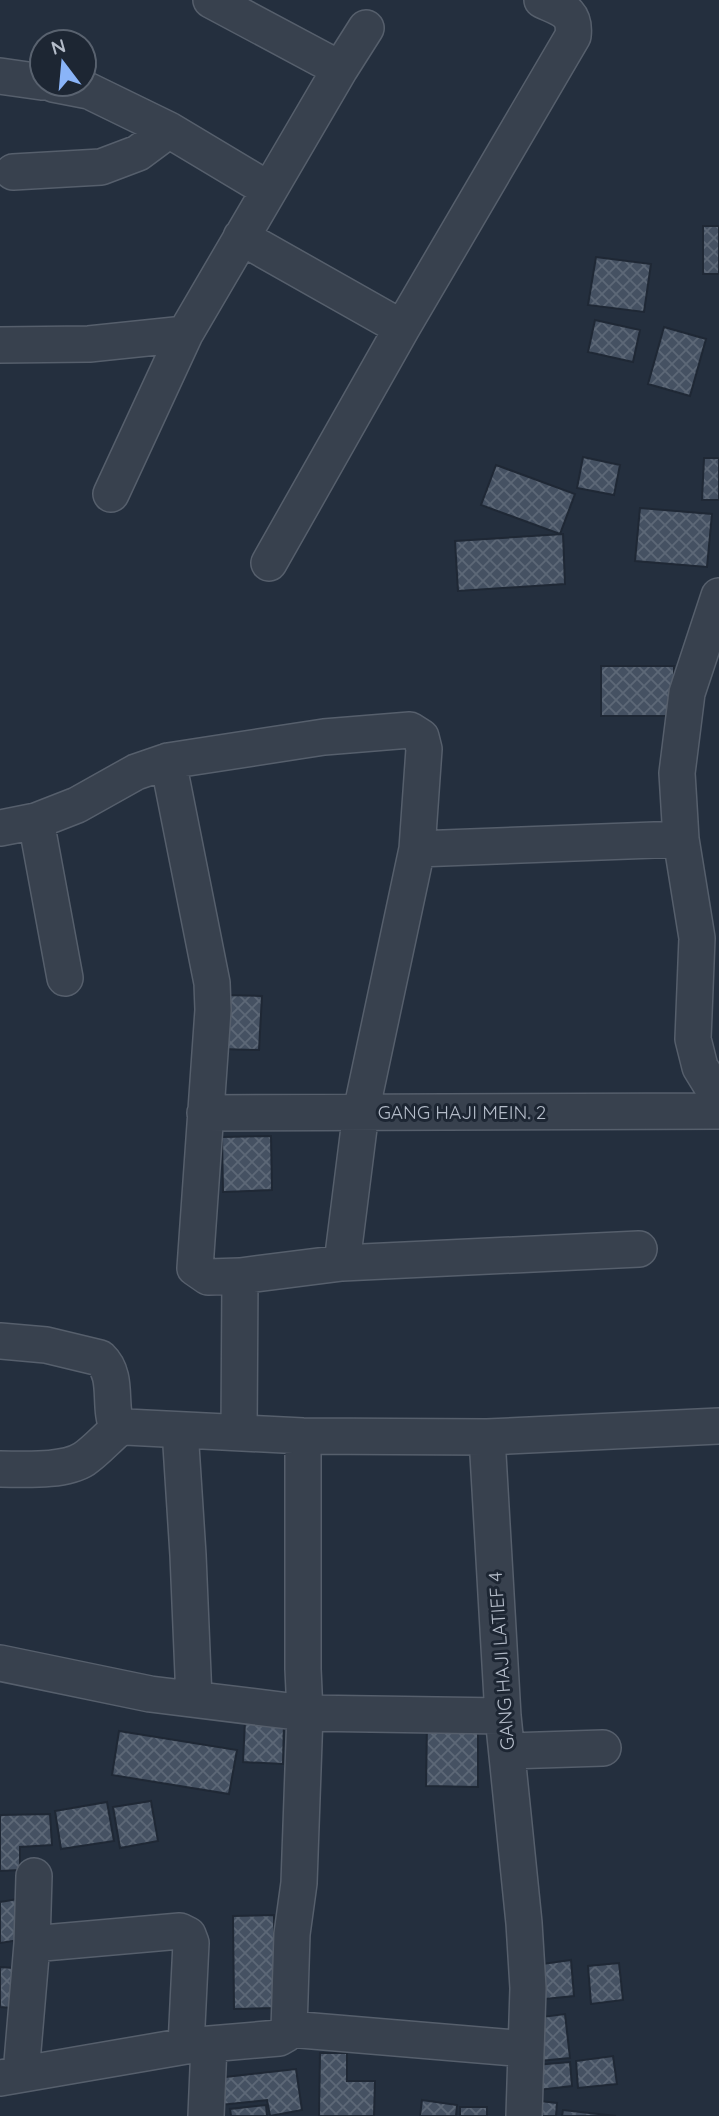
<svg xmlns="http://www.w3.org/2000/svg" width="719" height="2116" font-family="Quicksand,sans-serif">
	<style>
		.building { fill: url(#building-cross-hatch); stroke: #1f2835; stroke-width: 2 }
		.lines { fill: none; stroke-linecap: round; stroke-linejoin: round }
		.street-casing { stroke: #565f6c; stroke-width: 38 }
		.street { stroke: #38414e; stroke-width: 35 }
		.labels { text-anchor: middle; stroke-width: 6; stroke-linejoin: round; paint-order: stroke }
		.street-label { font-size: 19px; fill: #b4bcc9; stroke: #1d2633 }
	</style>
	<defs>
		<pattern id="building-cross-hatch" width="8" height="8" patternUnits="userSpaceOnUse" patternTransform="scale(1.75)"><rect width="8" height="8" fill="#455162"/><path d="M0 0l8 8M0 8l8-8" fill="none" stroke="#5d6877"/></pattern>
	</defs>
	<rect width="100%" height="100%" fill="#242f3e"/>
	<path class="building" d="M703,226H719V274H703Z
		M596,257L651,264L644,312L588,305Z
		M595,320L640,330L633,362L588,352Z
		M664,327L706,339L690,396L648,384Z
		M583,457L620,465L614,495L577,488Z
		M704,458H719V500H702Z
		M496,465L575,494L560,534L481,505Z
		M640,508L712,514L707,567L635,561Z
		M563,534L565,584L458,591L455,541Z
		M601,666H674V716H601Z
		M222,995L262,996L259,1050L219,1049Z
		M271,1136L272,1190L223,1192L222,1137Z
		M245,1721L284,1722L283,1764L243,1762Z
		M427,1724L478,1725V1787L426,1786Z
		M119,1731L237,1750L229,1794L112,1775Z
		M151,1801L158,1841L120,1848L113,1807Z
		M107,1802L114,1841L61,1849L55,1811Z
		M50,1814L52,1845L20,1847V1870L0,1871V1815Z
		M18,1899L25,1939L0,1943V1902Z
		M274,1915L275,2008L234,2009L233,1916Z
		M571,1960L574,1996L545,1999L542,1964Z
		M619,1963L623,2000L591,2004L588,1966Z
		M0,1967L14,1968L12,2008L0,2007Z
		M565,2014L570,2058L539,2061L534,2018Z
		M320,2053H347V2081H375L374,2116H319Z
		M613,2056L617,2084L578,2088L576,2061Z
		M570,2062L572,2086L538,2090L535,2065Z
		M296,2069L302,2110L270,2116L267,2100L220,2105L217,2078Z
		M422,2100L457,2105L456,2116H420Z
		M531,2100L557,2103L556,2116H529Z
		M266,2105L267,2116H231L230,2109Z
		M460,2107H487V2116H460Z
		M563,2110L616,2116H562Z"/>
	<g class="lines">
		<defs>
			<path id="street" d="M340,69L366,28
				M0,76L42,82
				M53,84L89,91L169,130L269,190
				M13,172L101,167L138,153L169,130
				M241,237L402,328
				M0,345L89,344L185,334
				M111,494L185,334L340,69L211,0
				M269,563L402,328L573,36C576,11 561,9 542,0
				M719,596L687,693L677,773L681,839L697,938L693,1039L700,1067L719,1098
				M168,761L212,983L213,1010L195,1268L208,1277L240,1276
				M36,821L65,978
				M0,828L36,821L77,805L136,772L168,761L324,737L410,730L421,737L424,749L417,849L361,1112L342,1263
				M417,849L681,839
				M205,1113L719,1111
				M0,1341L46,1345L100,1358C120,1377 107,1407 118,1429
				M180,1430L188,1555L194,1699
				M239,1433L240,1276L342,1263L639,1249
				M487,1437L503,1716L524,1923L528,1988L524,2116
				M0,1469C23,1469 64,1472 84,1459C96,1451 107,1438 118,1429L126,1427L303,1436L487,1437L719,1426
				M0,1663L150,1694L305,1713L503,1716
				M508,1751L603,1748
				M32,1944L180,1931L188,1935L191,1943L186,2046
				M289,2029L526,2049
				M21,2074L32,1944L34,1876
				M0,2078L186,2046L279,2038L286,2034L289,2029L292,1934L299,1883L305,1713L303,1669V1436
				M206,2116L209,2045"/>
		</defs>
		<use href="#street" class="street-casing"/>
		<use href="#street" class="street"/>
	</g>
	<g class="labels">
		<g class="street-label">
			<text x="462" y="1119">GANG HAJI MEIN. 2</text>
			<text transform="translate(501 1661) rotate(-94)" y="7">GANG HAJI LATIEF 4</text>
		</g>
	</g>
	<g transform="translate(63 63) rotate(344)"><circle r="33" fill="#1d2633" stroke="#59626f" stroke-width="2"/>
	<path d="M0-5L12 26L0 18L-12 26Z" fill="#8ab4f8"/>
	<text y="-10" font-size="19" font-weight="bold" text-anchor="middle" fill="#b4bcc9">N</text>
	</g>
</svg>
